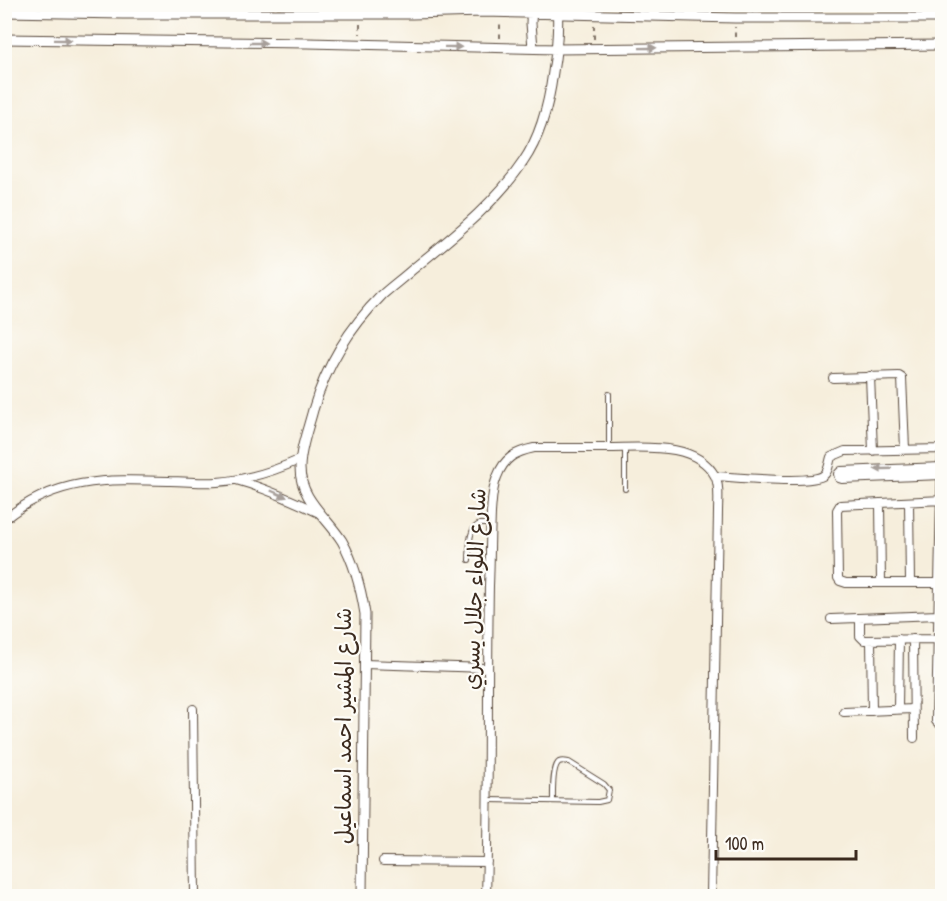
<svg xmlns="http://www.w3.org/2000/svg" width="947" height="901" font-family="'Patrick Hand','Playpen Sans Arabic',sans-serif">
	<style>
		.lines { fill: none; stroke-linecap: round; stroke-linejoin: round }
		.service-casing { stroke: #57473a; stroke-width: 6 }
		.minor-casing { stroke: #57473a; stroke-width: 10 }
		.tertiary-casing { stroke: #57473a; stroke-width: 11 }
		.path { stroke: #57473a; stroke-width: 1.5; stroke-dasharray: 4.5 4.5; stroke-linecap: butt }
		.service { stroke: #fff; stroke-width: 4 }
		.minor { stroke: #fff; stroke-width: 8 }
		.tertiary { stroke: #fff; stroke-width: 9 }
		.oneway { fill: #a79f9a }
		.labels { text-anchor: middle; stroke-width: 4.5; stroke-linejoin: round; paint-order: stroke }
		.street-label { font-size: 22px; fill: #3b2a1e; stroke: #fdfcf7 }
	</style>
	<rect width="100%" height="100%" fill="#fdfcf7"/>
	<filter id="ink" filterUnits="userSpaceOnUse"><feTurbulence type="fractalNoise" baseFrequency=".0167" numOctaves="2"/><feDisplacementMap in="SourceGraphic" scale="12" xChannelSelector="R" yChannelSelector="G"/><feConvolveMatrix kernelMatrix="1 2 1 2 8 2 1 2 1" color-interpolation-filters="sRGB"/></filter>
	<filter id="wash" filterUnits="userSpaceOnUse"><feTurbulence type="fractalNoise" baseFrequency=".008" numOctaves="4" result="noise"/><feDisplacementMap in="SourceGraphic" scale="24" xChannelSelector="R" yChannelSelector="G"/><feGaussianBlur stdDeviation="1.35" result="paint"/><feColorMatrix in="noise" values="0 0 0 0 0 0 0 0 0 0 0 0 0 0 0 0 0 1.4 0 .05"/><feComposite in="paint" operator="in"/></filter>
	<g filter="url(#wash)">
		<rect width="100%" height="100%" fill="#f6eedc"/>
	</g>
	<g filter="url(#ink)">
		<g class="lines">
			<defs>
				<path id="service" d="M609,447V394
					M625,489V449
					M469,560C470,550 467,528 480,524C483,524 486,524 490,524
					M489,800L598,802L607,800L609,790L604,784L569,762C565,762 563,760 559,762C552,767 553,793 553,801"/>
				<path id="minor" d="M870,376L873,451
					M833,378L899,376L902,378L905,449
					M942,448L936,721L938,723L942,724
					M942,475L842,479L839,478L838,474L841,471L942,467
					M715,476C734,477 813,485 824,475C829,471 829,463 831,457L845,451L942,449
					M236,480C265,488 292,500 319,513
					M909,502L910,583
					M880,503L881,583
					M4,520C55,477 107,479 170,481C186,481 201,483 217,482C245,480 275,471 301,459
					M939,583H846L840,581L838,578L837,510L840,505L942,500
					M860,618V636L864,640L938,639
					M831,619L938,615
					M913,639L914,738
					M871,640L872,711
					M364,664L487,668
					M193,709L195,896
					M898,709L899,639
					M844,712L913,709
					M383,861L487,862
					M486,896C489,793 487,689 489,586C490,562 490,537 491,513C492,501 492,489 497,477C504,458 515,452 534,448C559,448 583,448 608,448C641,448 696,441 715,476C720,486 718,501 718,512L711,896"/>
				<path id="tertiary" d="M532,4L531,23L533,48
					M4,12L123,14H412L483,12L735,18H942
					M4,39L308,43L557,49L942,45
					M362,896L365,614C361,589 355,564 342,541C327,517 300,499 300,468C300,449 308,429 313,410C326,366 349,328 382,295C392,286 403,278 413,269C452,237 495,204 523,162C541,136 549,103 553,72C557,49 559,28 557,4"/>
			</defs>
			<use href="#service" class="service-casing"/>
			<use href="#minor" class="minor-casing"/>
			<use href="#tertiary" class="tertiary-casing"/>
			<path class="path" d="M360,24V34
				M735,37V27
				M500,38V22
				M594,39V26"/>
			<use href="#service" class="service"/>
			<use href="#minor" class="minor"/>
			<use href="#tertiary" class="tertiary"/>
		</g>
		<defs><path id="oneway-solid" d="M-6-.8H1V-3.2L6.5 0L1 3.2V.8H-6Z" transform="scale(1.5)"/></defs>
		<g class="oneway">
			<use href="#oneway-solid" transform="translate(63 40) rotate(1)"/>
			<use href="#oneway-solid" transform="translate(258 43)"/>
			<use href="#oneway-solid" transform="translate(453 47) rotate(1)"/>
			<use href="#oneway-solid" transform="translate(648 48) rotate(-1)"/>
			<use href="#oneway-solid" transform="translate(883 469) rotate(178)"/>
			<use href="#oneway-solid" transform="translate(279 494) rotate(23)"/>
		</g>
	</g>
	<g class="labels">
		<g class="street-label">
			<text transform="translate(474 589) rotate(-88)" y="8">شارع اللواء جلال يسري</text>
			<text transform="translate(343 726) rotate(-90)" y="8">شارع المشير احمد اسماعيل</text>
		</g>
	</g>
	<rect width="947" height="901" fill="none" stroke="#fdfcf7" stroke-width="24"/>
	<path d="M716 850v9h140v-9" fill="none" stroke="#3b2a1e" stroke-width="3"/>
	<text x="725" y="850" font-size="18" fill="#3b2a1e" stroke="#fdfcf7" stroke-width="4.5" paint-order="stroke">100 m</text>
</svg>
